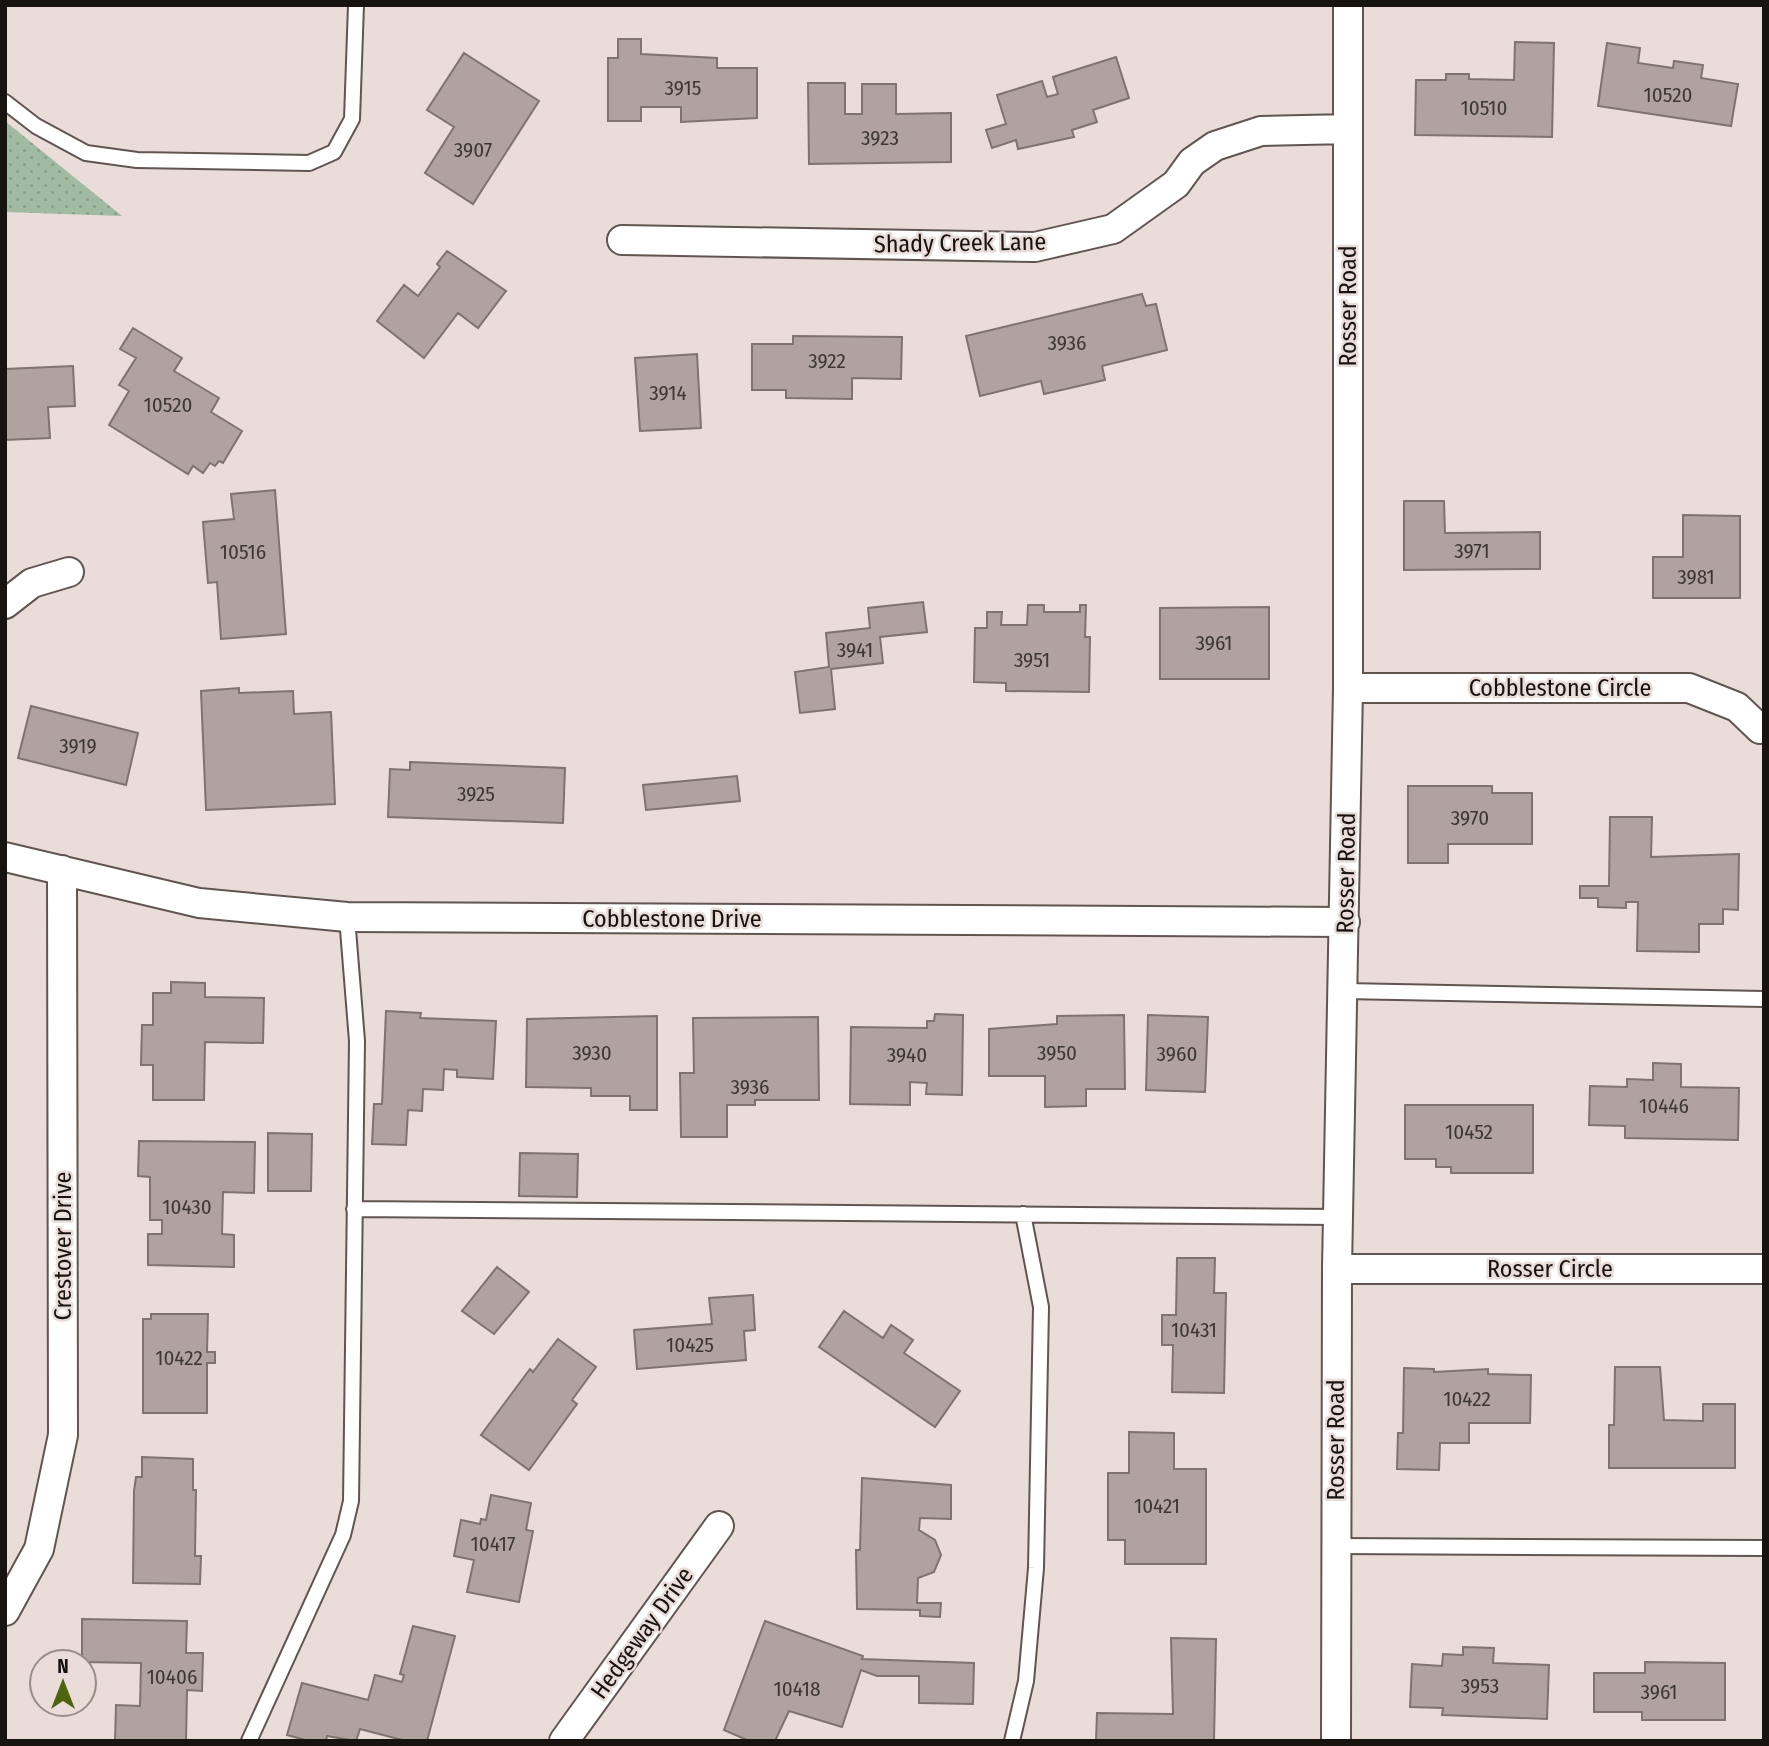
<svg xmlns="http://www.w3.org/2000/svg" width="1769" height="1746" font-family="'Fira Sans Condensed',sans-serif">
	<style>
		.park { fill: url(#park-dots) }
		.building { fill: #b0a39f; stroke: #7f736f; stroke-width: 2 }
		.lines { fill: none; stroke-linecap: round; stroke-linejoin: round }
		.lane-casing { stroke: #605551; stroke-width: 18 }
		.street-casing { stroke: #605551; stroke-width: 32 }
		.lane { stroke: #fff; stroke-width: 14 }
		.street { stroke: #fff; stroke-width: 28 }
		.labels { text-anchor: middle; stroke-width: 5; stroke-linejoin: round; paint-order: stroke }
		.number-label { font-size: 21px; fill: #3d3734 }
		.street-label { font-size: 24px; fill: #171311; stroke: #eadcd8 }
	</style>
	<defs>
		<pattern id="park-dots" width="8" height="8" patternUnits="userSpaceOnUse" patternTransform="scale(1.75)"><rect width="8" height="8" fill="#a1bba3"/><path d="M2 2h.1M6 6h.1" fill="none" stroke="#8aa08b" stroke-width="1.8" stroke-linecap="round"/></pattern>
	</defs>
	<rect width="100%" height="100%" fill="#eadcd8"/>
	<path class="park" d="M5,121L122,216L5,212Z"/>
	<path class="building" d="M618,39H641V54L717,58V68H757V118L681,122V107H641V121H608V58H618Z
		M1515,42L1554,43L1552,137L1415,135L1416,80H1446V74H1469V79L1514,80Z
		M1607,43L1640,48L1638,63L1673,68L1674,61L1703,65L1701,78L1738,84L1731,126L1598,106Z
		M464,53L539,101L473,204L425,173L454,127L427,110Z
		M1116,57L1129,98L1093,110L1097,122L1072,130L1074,137L1018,149L1016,140L992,148L986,130L1006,124L997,95L1042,81L1047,97L1058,94L1053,77Z
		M808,83H845V114H862V84H896V114L951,113V162L809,164Z
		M447,251L506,291L478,328L458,313L424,358L377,321L404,285L418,296L440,267L437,264Z
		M1142,294L1146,306L1156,304L1167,350L1102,366L1105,380L1044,394L1041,381L980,396L966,336Z
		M133,328L182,358L174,371L219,398L211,412L242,431L223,463L219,461L215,466L210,463L203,473L193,466L188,474L109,425L129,391L119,385L136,358L120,349Z
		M793,336L902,337L901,379L852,378V399L786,398V390H752V344H793Z
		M697,354L701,428L640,431L635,358Z
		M73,366L75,406L48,407L50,438L5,440V369Z
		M275,490L286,634L221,639L217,582L208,583L203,522L234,519L231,494Z
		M1404,501H1444L1445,533L1540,532V569L1404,570Z
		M1683,515L1740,516V598H1653V557H1683Z
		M923,602L927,632L880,637L883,663L831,669L835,709L800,713L795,672L829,667L826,633L870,628L868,608Z
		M1028,605H1044V612H1080V605H1086L1085,637H1090L1089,692L1006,691V683L974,682L975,628H987V612H1002L1001,625H1027Z
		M1269,607V679H1160V608Z
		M239,688V693L293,691L294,714L331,712L335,804L206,810L201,691Z
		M31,706L138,733L126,785L18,758Z
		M410,762L565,768L563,823L388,817L390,769L410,770Z
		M737,776L740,801L646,810L643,785Z
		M1408,786H1492V793H1532V844H1448V863H1408Z
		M1610,817H1652L1651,857L1739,854L1738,910L1723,909V924H1699V952L1637,951L1638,902H1626V908L1598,907V898H1580V886H1609Z
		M171,982L205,983V997L264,998L263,1043L205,1042L204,1100H153V1065H141L142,1025H153V993H171Z
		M386,1011L421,1013L420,1018L496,1021L493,1079L457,1077V1070L444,1069L443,1090L423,1089L422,1111L408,1110L406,1145L372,1144L374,1104H382Z
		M935,1014L963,1015L962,1095L926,1094L927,1083L910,1082V1105L850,1104L851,1027L927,1028V1021H934Z
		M1124,1015L1125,1089H1086V1106L1045,1107V1076H989V1029L1057,1024V1016Z
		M1148,1015L1208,1017L1205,1092L1146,1090Z
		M657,1016V1110H630V1096H591V1088L526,1087L527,1019Z
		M818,1017L819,1100H755V1105H727V1137H681L680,1073H694L693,1018Z
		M1653,1063L1681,1064V1087L1739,1088L1738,1140L1625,1138V1126L1589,1125L1590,1086L1627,1087V1079L1653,1080Z
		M1405,1105H1533V1173H1451V1167H1436V1159H1405Z
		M268,1133L312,1134L311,1191H268Z
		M139,1141L255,1142L254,1193L223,1192L222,1234L234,1235V1267L148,1265V1234H162V1220H150V1177L138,1176Z
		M520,1153L578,1154L577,1197L519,1196Z
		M1177,1258H1215L1214,1293H1226L1224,1393L1172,1392L1173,1345H1162V1315H1176Z
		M497,1267L529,1292L494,1334L462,1311Z
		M753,1295L755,1330L744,1331L746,1360L637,1369L634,1330L712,1324L709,1298Z
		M844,1311L883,1338L891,1325L913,1340L904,1353L960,1391L935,1427L819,1347Z
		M151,1314H208L207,1352H215V1363H207V1413H143V1319H151Z
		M558,1339L596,1367L572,1400L577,1404L529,1470L481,1435L530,1369L533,1372Z
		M1615,1367H1660L1664,1420L1703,1421V1404H1735V1468H1609V1425H1614Z
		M1404,1368L1434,1369V1372L1488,1369V1374L1531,1375L1530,1423H1469V1443H1440L1439,1470L1397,1469L1398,1433H1403Z
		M1129,1432L1174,1433V1469H1206V1564H1125V1540H1108V1473H1129Z
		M142,1457L193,1459V1490H196L195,1556H201L200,1584L133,1583L134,1491L136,1477H142Z
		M862,1478L951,1485V1519L920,1518L919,1530L935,1540L941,1555L934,1572L918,1578L917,1603H941L940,1617L920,1616V1610L857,1609L856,1550H860Z
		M491,1495L531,1503L526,1530L533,1531L519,1602L467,1592L474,1560L454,1556L461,1520L480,1524L481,1519L486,1520Z
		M82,1619L187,1621L186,1653H203L202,1691L187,1690L186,1741H115L116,1705L140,1706L141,1663L82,1662Z
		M765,1621L863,1656L862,1659L974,1663L973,1704L919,1703V1676H877L861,1670L842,1727L789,1711L775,1741H749L724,1730Z
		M413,1626L455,1636L427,1741H406L360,1729L356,1741L327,1736L326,1741H309L287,1735L302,1683L368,1700L375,1675L402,1682L404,1675L400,1674Z
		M1171,1638L1216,1639L1214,1741H1096L1097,1713L1173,1714Z
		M1463,1647L1494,1648L1493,1663L1549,1665L1547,1719L1442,1715L1443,1708L1410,1707L1412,1664L1442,1666L1443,1654L1463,1655Z
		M1645,1662L1725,1663V1720H1642V1712H1594V1673H1645Z"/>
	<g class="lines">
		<defs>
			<path id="lane" d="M5,102L36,126L86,153L137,160L309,163L334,152L352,119L356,5
				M1344,991L1764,999
				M354,1209L1339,1217
				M1336,1546L1764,1548
				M249,1741L343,1535L351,1501L357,1041L347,917
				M1012,1741L1026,1681L1036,1568L1041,1307L1023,1214"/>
			<path id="street" d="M622,240L1035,247L1113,229L1176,184L1192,162L1215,146L1261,131L1348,129
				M5,604L32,583L69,572
				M1348,688H1689L1737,707L1760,729
				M5,857L199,903L347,917L1345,922
				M1337,1269H1762
				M5,1611L39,1549L63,1435L62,870
				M564,1741L719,1526
				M1336,1741L1337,1269L1348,688V5"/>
		</defs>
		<use href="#lane" class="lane-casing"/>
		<use href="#street" class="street-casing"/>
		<use href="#lane" class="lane"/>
		<use href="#street" class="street"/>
	</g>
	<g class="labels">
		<g class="number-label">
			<text x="683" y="95">3915</text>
			<text x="1668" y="102">10520</text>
			<text x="1484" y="115">10510</text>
			<text x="880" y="145">3923</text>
			<text x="473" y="157">3907</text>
			<text x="1067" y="350">3936</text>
			<text x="827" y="368">3922</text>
			<text x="668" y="400">3914</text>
			<text x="168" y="412">10520</text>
			<text x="1472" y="558">3971</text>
			<text x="243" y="559">10516</text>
			<text x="1696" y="584">3981</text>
			<text x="1214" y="650">3961</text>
			<text x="855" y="657">3941</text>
			<text x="1032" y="667">3951</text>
			<text x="78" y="753">3919</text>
			<text x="476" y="801">3925</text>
			<text x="1470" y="825">3970</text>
			<text x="592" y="1060">3930</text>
			<text x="1057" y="1060">3950</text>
			<text x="1177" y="1061">3960</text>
			<text x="907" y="1062">3940</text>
			<text x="750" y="1094">3936</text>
			<text x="1664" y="1113">10446</text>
			<text x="1469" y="1139">10452</text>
			<text x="187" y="1214">10430</text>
			<text x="1194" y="1337">10431</text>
			<text x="690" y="1352">10425</text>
			<text x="179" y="1365">10422</text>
			<text x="1467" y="1406">10422</text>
			<text x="1157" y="1513">10421</text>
			<text x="493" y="1551">10417</text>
			<text x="172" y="1684">10406</text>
			<text x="1480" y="1693">3953</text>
			<text x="797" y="1696">10418</text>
			<text x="1659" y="1699">3961</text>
		</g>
		<g class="street-label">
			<text transform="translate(960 243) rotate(-1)" y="8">Shady Creek Lane</text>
			<text transform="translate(1348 306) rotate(-90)" y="8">Rosser Road</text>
			<text x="1560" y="696">Cobblestone Circle</text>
			<text transform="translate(1346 873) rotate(-89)" y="8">Rosser Road</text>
			<text x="672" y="927">Cobblestone Drive</text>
			<text transform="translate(63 1246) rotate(-90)" y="8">Crestover Drive</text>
			<text x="1550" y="1277">Rosser Circle</text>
			<text transform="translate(1336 1440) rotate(-90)" y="8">Rosser Road</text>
			<text transform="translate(642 1633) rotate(-54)" y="8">Hedgeway Drive</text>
		</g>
	</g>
	<rect width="1769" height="1746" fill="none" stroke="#171311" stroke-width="14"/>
	<g transform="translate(63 1683)"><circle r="33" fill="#eadcd8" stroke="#968c88" stroke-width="2"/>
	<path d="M0-5L12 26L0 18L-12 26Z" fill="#4e6411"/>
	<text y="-10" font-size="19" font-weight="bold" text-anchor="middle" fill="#171311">N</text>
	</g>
</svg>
